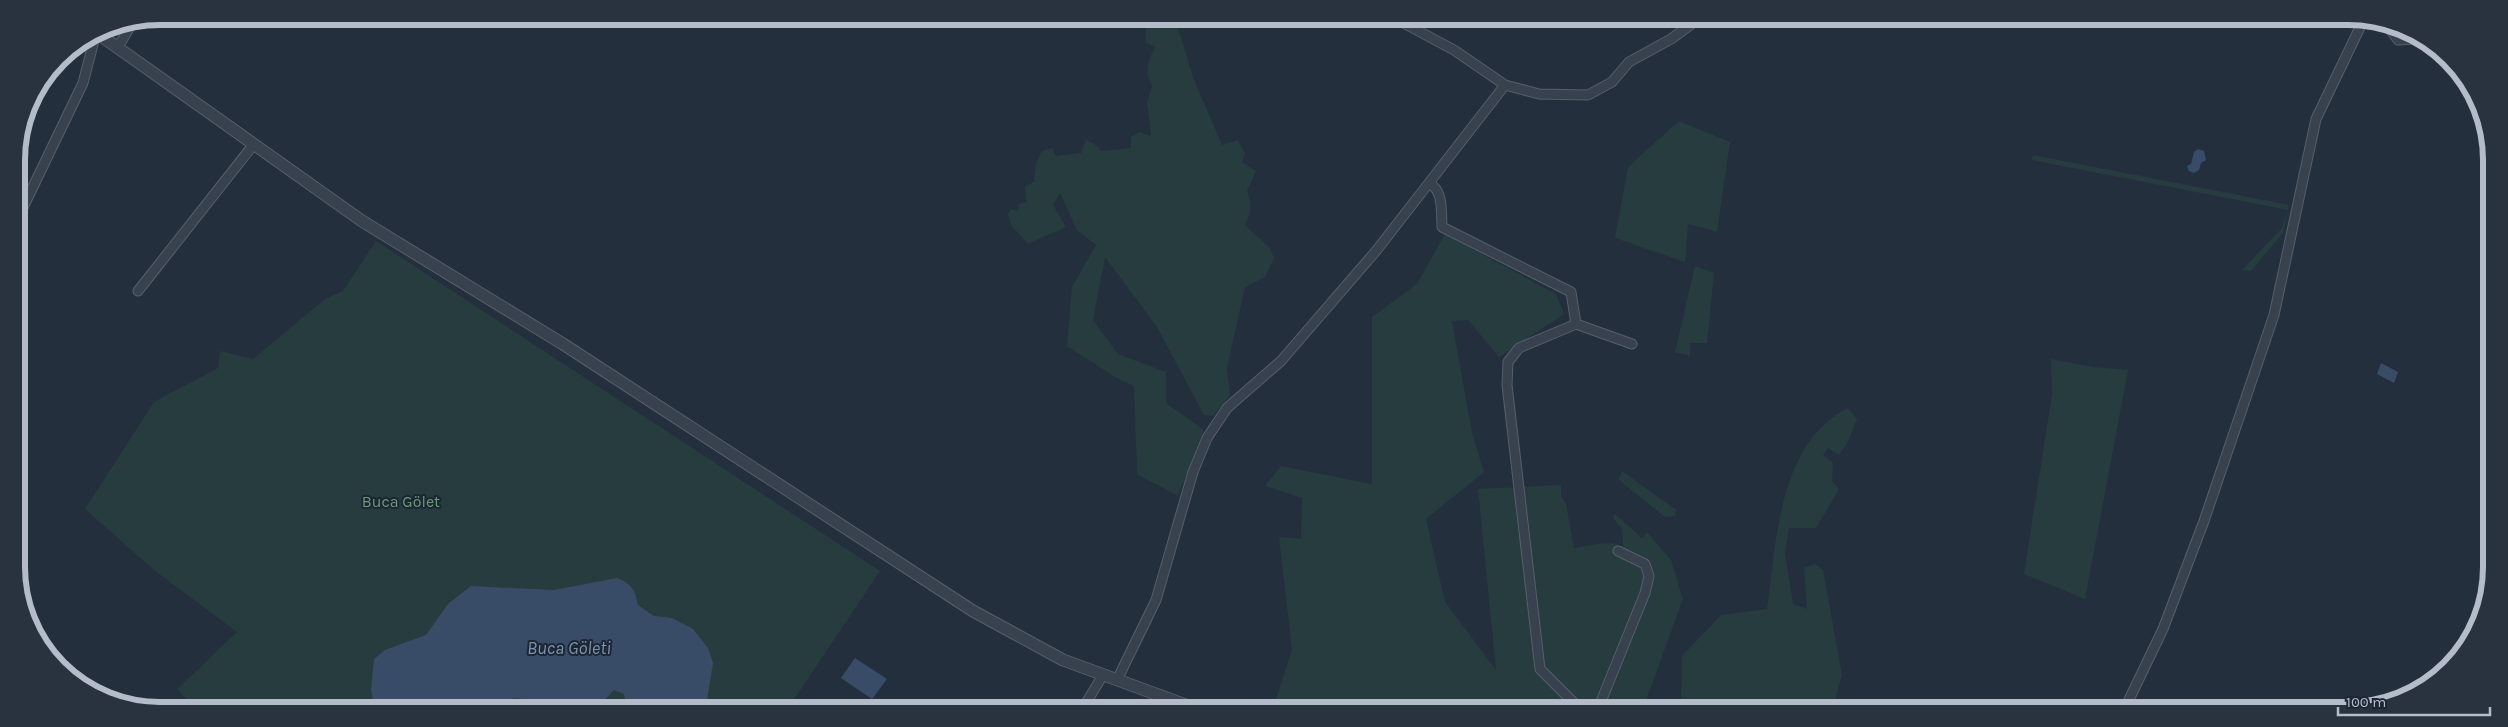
<svg xmlns="http://www.w3.org/2000/svg" width="2508" height="727" font-family="Karla,sans-serif">
	<style>
		.green { fill: #263c3f }
		.water { fill: #394c67 }
		.lines { fill: none; stroke-linecap: round; stroke-linejoin: round }
		.minor-casing { stroke: #565f6c; stroke-width: 11 }
		.tertiary-casing { stroke: #565f6c; stroke-width: 13 }
		.minor { stroke: #38414e; stroke-width: 9 }
		.tertiary { stroke: #38414e; stroke-width: 11 }
		.labels { text-anchor: middle; stroke-width: 4; stroke-linejoin: round; paint-order: stroke }
		.park-label { font-size: 16px; fill: #6b9a76; stroke: #1d2633 }
		.water-label { font-size: 18px; font-style: italic; fill: #7c92b1; stroke: #1d2633 }
		.rim { fill: none; stroke: #b4bcc9; stroke-width: 6 }
	</style>
	<rect width="100%" height="100%" fill="#242f3e"/>
	<path class="green" d="M1147,18H1175L1194,80L1222,145L1238,140L1245,154L1242,162L1256,171L1247,191C1253,205 1251,212 1245,225L1270,248L1274,258L1265,277L1245,287L1227,368L1230,395L1213,416L1204,415L1157,327L1105,257L1093,320L1118,354L1166,372V403L1204,430L1178,496L1137,474L1134,386L1115,377L1067,346L1072,287L1096,245L1077,230L1060,193L1053,205L1066,227L1028,244L1011,225L1008,214L1011,209L1018,211L1019,204L1026,202L1025,186L1034,182L1036,163L1042,151L1052,148L1056,156L1081,153L1086,139L1097,146L1101,151L1131,148V137L1140,132L1151,136L1147,103L1152,86C1144,71 1148,61 1155,47L1145,42Z
		M1679,121L1730,142L1717,232L1688,224L1685,262L1615,238L1628,167Z
		M2033,155L2289,205L2283,233L2251,271L2242,270L2282,228L2288,210L2032,160Z
		M1445,234L1556,294L1564,314L1499,357L1468,320L1452,321L1472,433L1484,472L1426,519L1445,602L1496,670L1478,489L1561,485V496L1566,504L1574,548C1589,546 1610,539 1623,547L1622,529L1613,518L1615,514L1642,538L1647,532L1671,560L1683,599L1643,709L1273,708L1292,650L1279,537L1301,539L1302,498L1265,486L1281,466L1372,484V317L1417,284Z
		M376,241L880,571L789,707L193,706L177,689L237,632L154,570L85,509L154,402L218,368L220,351L253,359L325,299L343,291Z
		M1695,266L1714,273L1707,343H1690V356L1675,352Z
		M2051,359L2092,367L2128,370L2085,599L2024,574L2052,394Z
		M1848,408L1857,419L1848,442L1839,455L1828,448L1823,455L1833,463L1832,481L1839,489L1816,528H1789L1785,553L1793,604L1807,609L1804,568L1815,564L1823,570L1842,675L1833,709H1681L1682,656L1721,615L1767,609C1776,542 1779,442 1848,408Z
		M1622,471L1676,510L1675,516L1665,517L1619,480Z"/>
	<path class="water" d="M2198,149L2204,151L2206,160L2201,163L2199,170L2194,173L2189,171L2187,166L2191,164L2194,152Z
		M2381,363L2398,372L2394,383L2377,374Z
		M617,578C632,584 635,590 638,605L654,616L672,618L693,629L708,648L713,663L706,707H622L625,699L624,694L614,690L598,707C588,707 550,710 543,707C523,698 515,693 495,707L374,706L371,690L374,659L385,650L426,635L448,604L471,586L554,590Z
		M855,658L887,679L872,699L841,678Z"/>
	<g class="lines">
		<defs>
			<path id="minor" d="M1396,19L1454,50L1505,85L1539,94L1588,95L1612,82L1629,62L1671,39L1697,20
				M2384,21L2398,40L2414,39
				M118,47L133,22
				M1429,183C1444,191 1441,212 1442,227L1571,292L1576,324L1632,344
				M17,220L83,83L96,33
				M138,291L254,144
				M1576,324L1519,348L1508,362L1507,385L1540,669L1580,709
				M1117,680L1156,600L1193,472L1207,438L1227,408L1281,361L1376,251L1505,85
				M1083,708L1103,675
				M1598,709L1645,593L1649,576L1645,564L1618,551
				M2124,710L2163,629L2204,521L2274,315L2316,119L2363,21"/>
			<path id="tertiary" d="M97,33L362,221L563,344L973,611L1063,660L1194,708"/>
		</defs>
		<use href="#minor" class="minor-casing"/>
		<use href="#tertiary" class="tertiary-casing"/>
		<use href="#minor" class="minor"/>
		<use href="#tertiary" class="tertiary"/>
	</g>
	<g class="labels">
		<g class="park-label">
			<text x="401" y="507">Buca Gölet</text>
		</g>
		<g class="water-label">
			<text x="569" y="654">Buca Göleti</text>
		</g>
	</g>
	<path d="M0 0H2508V727H0ZM160 25H2348A135 135 0 0 1 2483 160V567A135 135 0 0 1 2348 702H160A135 135 0 0 1 25 567V160A135 135 0 0 1 160 25Z" fill="#29323f" fill-rule="evenodd"/>
	<path class="rim" d="M160 25H2348A135 135 0 0 1 2483 160V567A135 135 0 0 1 2348 702H160A135 135 0 0 1 25 567V160A135 135 0 0 1 160 25Z"/>
	<path d="M2338 707v8h152v-8" fill="none" stroke="#b4bcc9" stroke-width="2.5"/>
	<text x="2346" y="707" font-size="15" fill="#b4bcc9" stroke="#1d2633" stroke-width="4" paint-order="stroke">100 m</text>
</svg>
